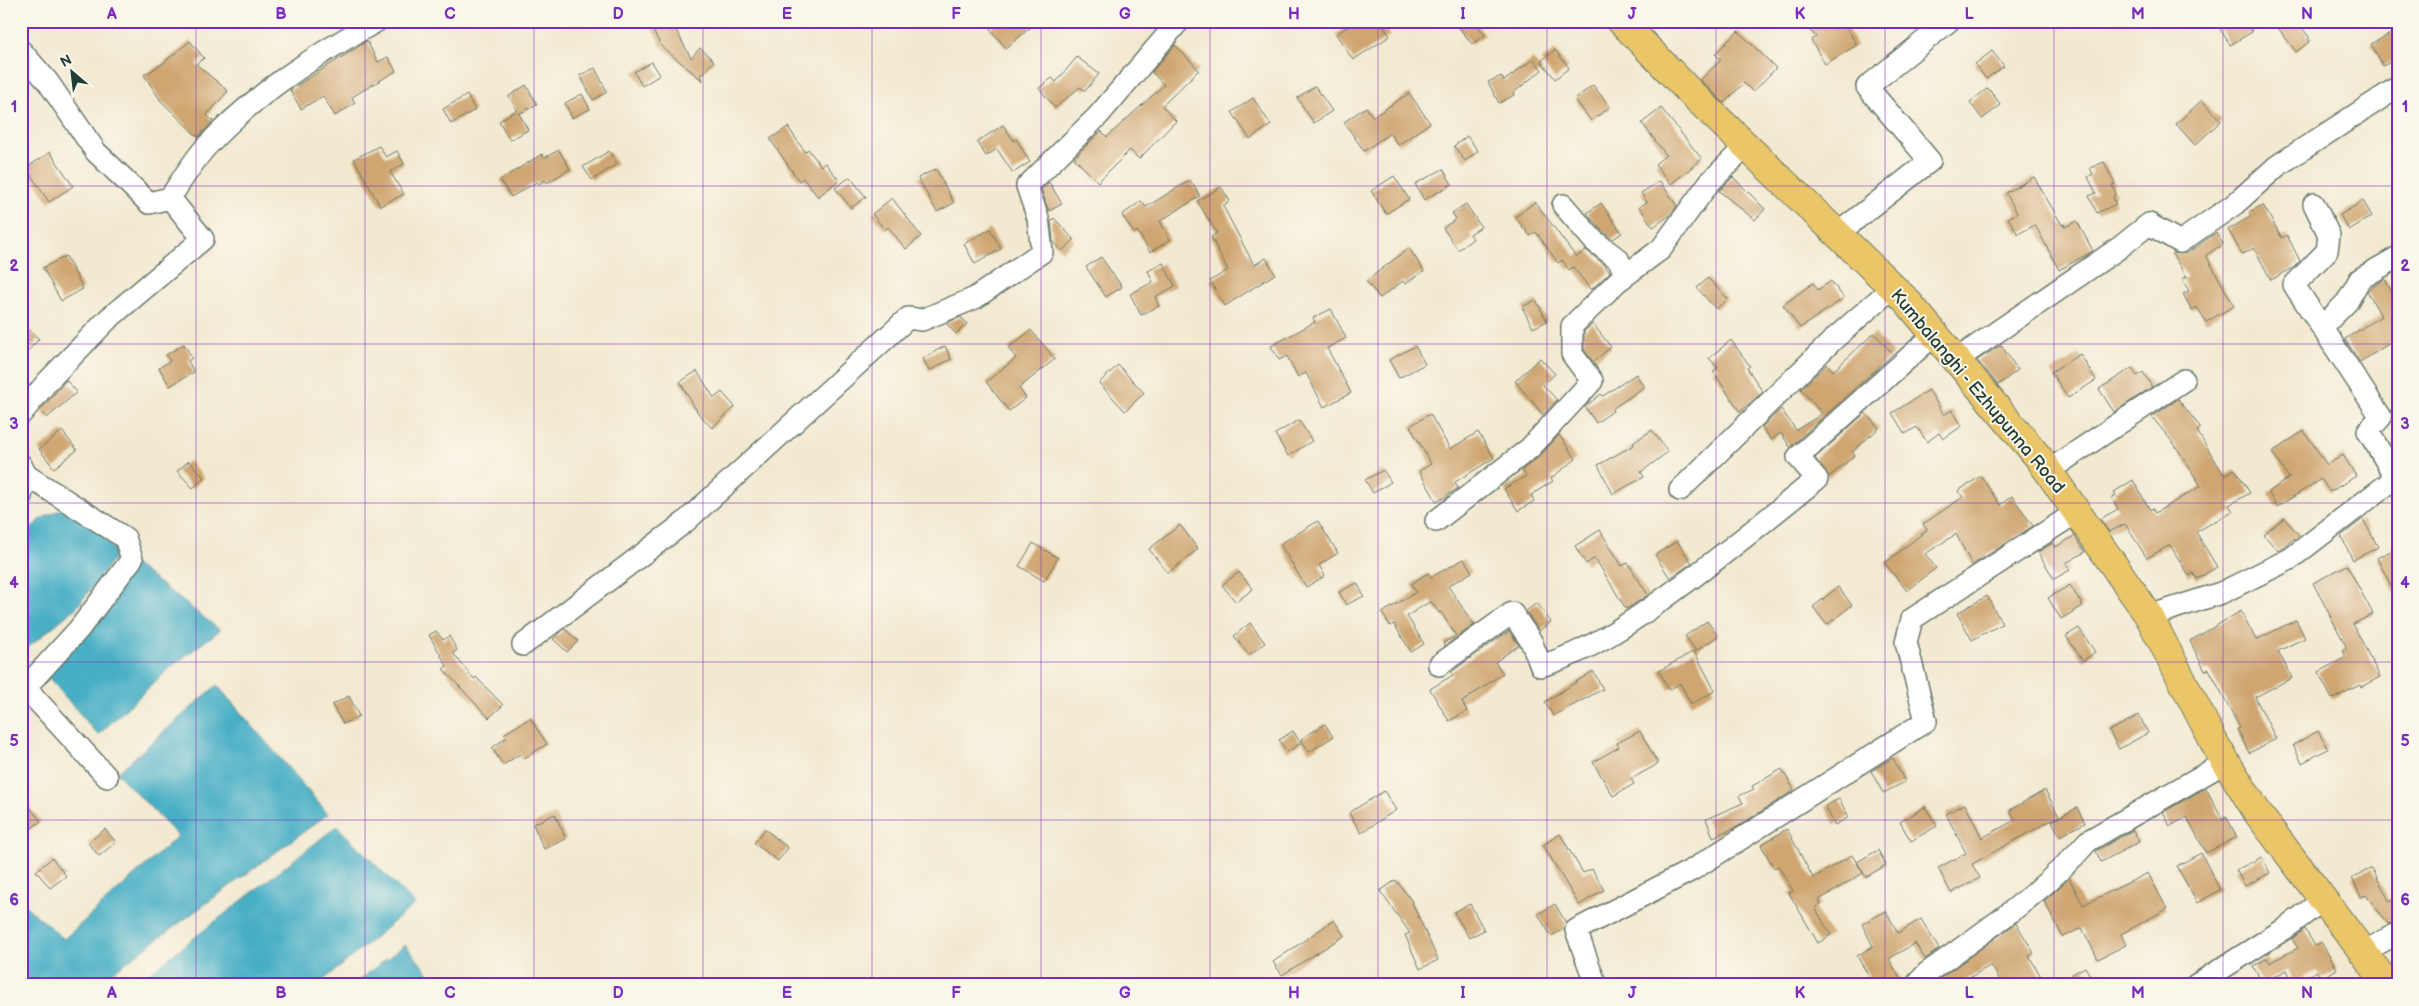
<svg xmlns="http://www.w3.org/2000/svg" width="2419" height="1006" font-family="'Balsamiq Sans',sans-serif">
	<style>
		.water { fill: #46aec5; stroke: #32767c }
		.building { fill: #cfa671 }
		.lines { fill: none; stroke-linecap: round; stroke-linejoin: round }
		.minor-casing { stroke: #69796b; stroke-width: 24 }
		.major-casing { stroke: #69796b; stroke-width: 30 }
		.minor { stroke: #fff; stroke-width: 21 }
		.major { stroke: #ebc669; stroke-width: 28 }
		.grid { fill: none; stroke: #7b2cbf; stroke-width: 1; stroke-opacity: 0.55 }
		.labels { text-anchor: middle; stroke-width: 4; stroke-linejoin: round; paint-order: stroke }
		.street-label { font-size: 18px; fill: #1f3d34; stroke: #fbf7ec }
		.neatline { fill: none; stroke: #7b2cbf; stroke-width: 2 }
		.grid-label { font-size: 16px; text-anchor: middle; font-weight: bold; fill: #7b2cbf }
	</style>
	<rect width="100%" height="100%" fill="#fbf7ec"/>
	<filter id="ink" filterUnits="userSpaceOnUse"><feTurbulence type="fractalNoise" baseFrequency=".02" numOctaves="2"/><feDisplacementMap in="SourceGraphic" scale="10" xChannelSelector="R" yChannelSelector="G"/><feConvolveMatrix kernelMatrix="1 2 1 2 8 2 1 2 1" color-interpolation-filters="sRGB"/></filter>
	<filter id="wash" filterUnits="userSpaceOnUse"><feTurbulence type="fractalNoise" baseFrequency=".0096" numOctaves="4" result="noise"/><feDisplacementMap in="SourceGraphic" scale="20" xChannelSelector="R" yChannelSelector="G"/><feGaussianBlur stdDeviation="1.12" result="paint"/><feColorMatrix in="noise" values="0 0 0 0 0 0 0 0 0 0 0 0 0 0 0 0 0 1.4 0 .05"/><feComposite in="paint" operator="in"/></filter>
	<g filter="url(#wash)">
		<rect width="100%" height="100%" fill="#f2e9d0"/>
		<path class="water" d="M71,504L100,532L117,554L77,607L26,649L21,645V542L39,520Z
			M133,563L220,630L171,667L98,735L44,672Z
			M217,685L328,814L95,985H21V902L64,939L178,836L117,773Z
			M337,826L415,904L318,985H134Z
			M405,945L439,985H352Z"/>
		<g id="blocks">
			<path class="building" d="M648,21H671L691,58L700,48L714,61L700,76L703,81L661,46Z
				M999,21H1038L1006,48L990,29Z
				M1357,21H1380L1390,36L1353,60L1336,34Z
				M1454,21H1474L1485,35L1472,44Z
				M1802,21H1843L1857,45L1825,64L1811,40L1816,37Z
				M2233,21H2247L2252,32L2230,45L2220,29Z
				M2287,21H2297L2309,37V42L2296,52L2278,28Z
				M2398,30V58L2383,66L2371,44Z
				M1738,31L1776,68L1753,92L1744,83L1724,103L1700,80L1721,60L1715,54Z
				M190,41L204,58L196,64L228,91L207,115L213,121L198,137L161,101L144,75L162,64Z
				M367,41L378,62L388,57L396,71L352,97L355,103L335,116L323,96L301,109L290,90Z
				M1175,45L1199,70L1162,106L1176,121L1139,159L1130,150L1098,182L1074,158L1101,131L1107,137L1164,85L1152,72Z
				M1555,50L1569,68L1555,79L1541,61Z
				M1992,51L2004,66L1986,79L1975,64Z
				M1077,57L1099,74L1085,91L1080,87L1055,108L1039,88L1052,78L1056,82Z
				M1533,59L1542,70L1513,93L1514,95L1499,103L1488,82L1501,76L1504,81Z
				M652,62L660,75L642,86L634,72Z
				M595,68L607,92L593,100L580,75Z
				M526,85L537,104L519,114L509,96Z
				M1593,85L1610,107L1591,121L1575,99Z
				M1315,86L1332,111L1314,123L1297,98Z
				M1988,88L2001,105L1982,119L1970,102Z
				M1409,93L1430,123L1398,145L1390,133L1364,151L1344,122L1366,107L1373,117Z
				M582,94L590,109L572,118L565,103Z
				M467,95L475,110L451,124L443,109Z
				M1253,98L1271,125L1250,139L1232,112Z
				M2202,100L2221,121L2195,145L2176,124Z
				M1661,108L1702,159L1671,184L1655,164L1666,155L1642,123Z
				M517,110L528,130L510,140L499,121Z
				M1003,125L1014,141L1016,139L1030,162L1013,173L997,149L986,156L977,142Z
				M788,127L805,152L808,149L821,166L825,163L839,180L818,197L803,178L799,181L770,139Z
				M1467,136L1478,151L1465,161L1454,146Z
				M379,146L386,157L397,151L404,164L390,172L404,194L380,206L354,159Z
				M559,150L570,169L547,183L545,180L539,184L537,182L511,197L500,180L542,154L544,158Z
				M609,151L617,164L592,180L583,167Z
				M50,152L73,186L49,202L26,168Z
				M2104,162L2115,184L2112,185L2116,193L2113,197L2116,204L2097,213L2089,196L2096,193L2088,177L2093,174L2090,168Z
				M936,169L954,203L937,212L918,178Z
				M1443,169L1452,184L1424,200L1415,184Z
				M1394,176L1409,199L1386,214L1371,191Z
				M850,177L866,197L851,208L835,188Z
				M1733,177L1765,209L1755,220L1719,191Z
				M2034,177L2062,225L2064,224L2065,227L2077,221L2093,251L2059,270L2035,225L2018,234L2008,218L2017,213L2006,193Z
				M1190,180L1200,196L1160,221L1170,240L1150,252L1137,231L1134,233L1122,215L1141,201L1146,207Z
				M1660,181L1677,206L1669,216L1653,227L1639,207L1647,202L1641,193Z
				M1049,182L1062,204L1049,211L1041,189Z
				M1221,187L1230,201L1223,206L1254,265L1266,258L1275,274L1225,306L1210,281L1228,270L1211,237L1217,233L1197,201Z
				M892,198L921,236L906,249L888,227L885,230L872,214Z
				M2363,201L2372,216L2349,230L2340,215Z
				M1535,202L1576,257L1586,250L1605,265L1610,272L1591,290L1573,267L1569,270L1562,260L1558,263L1536,232L1530,236L1515,217Z
				M1601,203L1622,233L1613,239L1603,232L1587,213Z
				M1466,204L1481,227L1470,234L1473,239L1458,250L1443,228L1456,219L1452,213Z
				M2263,205L2282,238L2287,235L2300,261L2293,268L2271,280L2254,248L2242,254L2228,230L2251,216L2249,212Z
				M1054,218L1074,240L1062,251L1053,241L1051,221Z
				M990,229L1001,249L975,264L964,244Z
				M2216,233L2223,244L2206,255L2234,306L2206,322L2197,307L2192,310L2183,294L2189,291L2182,279L2187,277L2172,254L2187,253Z
				M1409,248L1424,271L1405,284L1403,281L1380,298L1366,281Z
				M66,256L83,289L61,301L43,268Z
				M1101,257L1122,287L1106,297L1086,267Z
				M1163,263L1175,286L1155,297L1159,306L1141,315L1130,294L1153,282L1148,271Z
				M1708,278L1728,299L1716,309L1697,288Z
				M2385,279L2398,304V338L2360,362L2345,339L2381,316L2367,291Z
				M1831,281L1844,298L1800,328L1783,305L1813,283L1818,290Z
				M1536,300L1547,321L1533,328L1522,307Z
				M1331,309L1346,338L1327,348L1351,393L1324,407L1306,373L1298,377L1287,356L1279,360L1271,346L1315,322L1313,318Z
				M961,317L967,324L956,334L946,323Z
				M21,323L39,339L21,358Z
				M1593,324L1611,347L1593,362L1584,350V331Z
				M1031,330L1055,359L1019,388L1026,398L1009,411L986,382L1016,358L1008,348Z
				M1874,333L1893,354L1790,447L1781,433L1771,440L1762,427L1781,409L1796,430L1822,414L1801,389L1827,364L1833,371Z
				M1731,340L1750,366L1747,368L1763,392L1740,412L1713,371L1718,368L1709,358Z
				M184,344L192,358L188,361L194,372L170,386L159,368L170,361L166,355Z
				M2001,345L2018,370L1998,385L1977,360Z
				M945,346L951,359L929,371L923,358Z
				M1415,346L1425,364L1399,378L1389,360Z
				M2080,354L2096,380L2068,398L2051,372Z
				M1540,358L1555,374L1543,385L1557,400L1543,415L1515,381Z
				M1118,365L1144,393L1125,411L1099,383Z
				M2132,368L2137,376L2143,372L2152,387L2114,412L2099,389Z
				M697,371L714,398L722,392L735,407L712,428L698,413L680,382Z
				M1636,374L1644,387L1612,409L1613,411L1596,423L1585,407L1601,394L1603,396Z
				M66,380L77,392L47,418L40,411Z
				M1929,390L1944,415L1952,410L1962,426L1943,439L1939,433L1927,442L1917,427L1905,434L1892,413Z
				M2178,399L2201,428L2197,431L2224,475L2235,469L2250,493L2229,505L2233,511L2196,532L2217,567L2197,579L2193,573L2189,576L2170,545L2147,558L2125,524L2109,532L2100,519L2118,509L2112,498L2116,495L2114,492L2133,480L2150,510L2152,508L2155,513L2201,486L2175,445L2152,417Z
				M1865,413L1879,428L1852,452L1855,455L1829,477L1815,458Z
				M1430,414L1450,449L1478,432L1494,458L1455,482L1458,488L1437,502L1419,471L1431,464L1410,426Z
				M1299,420L1312,441L1288,456L1275,434Z
				M1652,430L1668,452L1641,472L1644,477L1613,494L1598,465L1634,445L1633,443Z
				M62,431L77,450L54,468L39,449Z
				M2304,431L2327,465L2343,455L2356,476L2330,492L2321,479L2277,507L2268,492L2289,478L2272,452Z
				M1559,435L1576,459L1551,478L1553,481L1531,495L1534,501L1518,511L1504,489L1526,476L1522,470L1539,457Z
				M189,461L204,478L193,488L177,471Z
				M1383,470L1391,482L1373,493L1365,480Z
				M1981,476L2000,505L2012,496L2033,526L1972,565L1956,534L1925,554L1936,568L1907,591L1885,563L1927,530L1923,524L1963,497L1958,491Z
				M2284,518L2299,535L2278,551L2264,535Z
				M2363,519L2378,547L2353,560L2341,536Z
				M1318,521L1338,553L1319,565L1325,576L1306,587L1280,544Z
				M1180,525L1198,549L1168,573L1149,549Z
				M1600,530L1622,566L1628,563L1648,595L1626,609L1595,558L1586,564L1575,546Z
				M2074,536L2085,552L2066,563L2070,570L2054,579L2038,552L2053,543L2056,547Z
				M1677,541L1692,563L1670,578L1655,555Z
				M1033,543L1058,558L1044,581L1019,566Z
				M2398,547V599L2377,558Z
				M1464,559L1472,572L1448,586L1474,625L1445,646L1443,643L1456,636L1441,612L1439,613L1431,601L1407,616L1424,644L1411,652L1394,624L1390,626L1382,613L1416,592L1411,584L1428,573L1431,577Z
				M2347,565L2373,614L2353,624L2380,677L2361,687L2360,685L2332,699L2318,672L2346,657L2342,650L2347,648L2313,583Z
				M1239,572L1253,589L1236,602L1222,585Z
				M1357,583L1364,596L1346,605L1339,592Z
				M2070,585L2083,606L2061,619L2048,598Z
				M1838,587L1852,605L1827,625L1813,607Z
				M1987,596L2002,624L1972,640L1957,613Z
				M1537,603L1551,622L1539,631L1526,611Z
				M2241,611L2256,640L2296,620L2305,638L2278,651L2292,678L2255,697L2276,739L2249,753L2237,729L2240,728L2209,669L2205,671L2190,641Z
				M1707,621L1718,636L1696,651L1685,636Z
				M1250,623L1265,643L1249,655L1234,636Z
				M2079,628L2095,652L2083,661L2066,636Z
				M565,629L578,641L567,652L553,639Z
				M436,631L443,640L449,636L457,650L453,653L474,679L476,677L503,705L489,718L443,669L447,666L429,635Z
				M1509,631L1519,645L1495,662L1503,673L1462,702L1467,711L1449,721L1430,689L1453,675L1451,672Z
				M1694,651L1715,691L1691,704L1680,683L1669,690L1659,671Z
				M1593,671L1603,689L1553,716L1545,702Z
				M349,696L359,716L343,724L332,705Z
				M2139,715L2148,733L2119,749L2109,731Z
				M530,718L547,744L523,759L520,754L503,765L492,748L507,737L504,734Z
				M1325,724L1333,737L1309,752L1301,739Z
				M1293,731L1301,743L1287,752L1279,740Z
				M1640,731L1658,764L1631,779L1634,784L1613,796L1593,762L1619,747L1617,743Z
				M2318,731L2328,749L2302,763L2293,745Z
				M1893,758L1905,782L1883,793L1871,771Z
				M1782,769L1794,790L1737,827L1713,837L1706,819L1743,803L1739,796L1754,789L1752,786Z
				M2206,788L2222,819L2226,816L2237,837L2206,853L2187,817L2170,826L2163,812Z
				M2045,790L2059,816L1972,864L1980,878L1951,893L1938,868L1966,853L1946,814L1965,804L1982,838L2015,820L2010,810Z
				M1384,791L1396,810L1361,833L1349,813Z
				M21,797L41,821L28,831L21,823Z
				M1839,799L1849,817L1835,825L1825,806Z
				M1925,807L1937,826L1911,841L1900,822Z
				M2077,808L2085,823L2060,836L2052,821Z
				M555,814L566,839L544,849L533,824Z
				M105,829L116,842L99,856L88,843Z
				M765,829L788,848L778,861L754,843Z
				M1787,829L1813,878L1852,855L1863,873L1819,900L1821,904L1815,908L1831,935L1818,943L1789,893L1793,891L1778,866L1774,868L1761,845Z
				M2133,830L2139,842L2101,862L2096,851Z
				M1560,834L1583,873L1592,869L1604,890L1579,905L1543,845Z
				M1878,850L1886,865L1866,877L1857,862Z
				M2201,853L2220,890L2197,903L2177,866Z
				M2262,857L2270,873L2245,886L2236,870Z
				M52,858L66,876L50,888L36,871Z
				M2372,868L2390,902L2398,896V921L2388,924L2366,895L2361,897L2352,878Z
				M2148,873L2167,909L2121,934L2126,945L2098,959L2082,928L2063,937L2044,901L2069,878L2083,905Z
				M1396,880L1411,900L1438,960L1420,969L1405,935L1410,933L1380,891Z
				M1470,904L1484,930L1469,938L1454,912Z
				M1555,904L1566,923L1564,929L1551,936L1538,914Z
				M1886,911L1898,933L1921,919L1939,949L1925,959L1915,943L1889,959L1904,985H1874L1857,956L1873,946L1862,924Z
				M1334,920L1344,936L1282,975L1273,962Z
				M2016,923L2034,953L2029,956L2046,985H2003L1991,965L1957,985H1936L1935,982Z
				M2305,929L2315,946L2321,942L2337,969L2321,979L2317,971L2293,983L2287,970L2262,983L2253,966L2267,958L2269,963L2298,948L2292,939Z
				M2085,967L2096,985H2078L2072,974Z"/>
		</g>
	</g>
	<g filter="url(#ink)">
		<use href="#blocks" fill-opacity="0" stroke="#69796b" stroke-width="1"/>
		<g class="lines">
			<defs>
				<path id="minor" d="M21,51L48,82L96,152L149,203L170,198
					M2314,204L2329,235L2327,251L2294,285L2381,417L2368,431L2396,478
					M1563,205L1594,241L1618,259L1626,275
					M1837,234L1930,161L1867,87L1949,21
					M2322,327L2347,302L2360,279L2398,257
					M1956,360L2119,248L2149,224L2180,242L2235,204L2277,166L2398,87
					M21,414L48,381L108,319L203,239L170,198C181,181 192,163 205,148C253,95 315,55 377,21
					M21,465L26,475L21,496
					M2048,471L2184,380
					M1680,490L1834,339L1893,287
					M1436,521L1530,448L1592,381L1572,354V326L1618,281L1661,249L1709,183L1746,146
					M2149,616L2221,593L2290,559L2398,476
					M523,645L685,522L908,318L922,320L975,298L1042,252L1038,218L1027,186L1098,116L1179,21
					M1439,665L1512,613L1531,641L1541,666C1590,651 1629,624 1670,594C1721,558 1768,518 1817,479L1798,457L1935,334
					M21,683L107,777
					M25,688L79,629L132,559L125,538L26,475
					M2363,952L2398,933
					M1596,985L1576,930L1692,870L1926,721L1906,642L1912,619L2077,512
					M1916,985L1927,973C1983,932 2042,894 2088,841L2226,762
					M2196,985L2286,928L2323,900"/>
				<path id="major" d="M1621,21L1690,92L1906,300L2039,458L2149,616L2216,746L2259,815L2388,985"/>
			</defs>
			<use href="#minor" class="minor-casing"/>
			<use href="#major" class="major-casing"/>
			<use href="#minor" class="minor"/>
			<use href="#major" class="major"/>
		</g>
	</g>
	<path class="grid" d="M196,21V985M365,21V985M534,21V985M703,21V985M872,21V985M1041,21V985M1210,21V985M1378,21V985M1547,21V985M1716,21V985M1885,21V985M2054,21V985M2223,21V985M21,186H2398M21,344H2398M21,503H2398M21,662H2398M21,820H2398"/>
	<g class="labels">
		<g class="street-label">
			<text transform="translate(1978 391) rotate(50)" y="6">Kumbalanghi - Ezhupunna Road</text>
		</g>
	</g>
	<rect width="2419" height="1006" fill="none" stroke="#fbf7ec" stroke-width="55"/>
	<g transform="translate(72 72) rotate(332)" stroke="#fbf7ec" stroke-width="4" paint-order="stroke">
	<path d="M0-4L9 19L0 12L-9 19Z" fill="#1f3d34"/>
	<text y="-8" font-size="14" font-weight="bold" text-anchor="middle" fill="#1f3d34">N</text>
	</g>
	<rect x="28" y="28" width="2364" height="950" class="neatline"/>
	<g class="grid-label">
		<text x="112" y="19">A</text>
		<text x="281" y="19">B</text>
		<text x="450" y="19">C</text>
		<text x="618" y="19">D</text>
		<text x="787" y="19">E</text>
		<text x="956" y="19">F</text>
		<text x="1125" y="19">G</text>
		<text x="1294" y="19">H</text>
		<text x="1463" y="19">I</text>
		<text x="1632" y="19">J</text>
		<text x="1800" y="19">K</text>
		<text x="1969" y="19">L</text>
		<text x="2138" y="19">M</text>
		<text x="2307" y="19">N</text>
		<text x="14" y="112">1</text>
		<text x="2405" y="112">1</text>
		<text x="14" y="271">2</text>
		<text x="2405" y="271">2</text>
		<text x="14" y="429">3</text>
		<text x="2405" y="429">3</text>
		<text x="14" y="588">4</text>
		<text x="2405" y="588">4</text>
		<text x="14" y="746">5</text>
		<text x="2405" y="746">5</text>
		<text x="14" y="905">6</text>
		<text x="2405" y="905">6</text>
		<text x="112" y="998">A</text>
		<text x="281" y="998">B</text>
		<text x="450" y="998">C</text>
		<text x="618" y="998">D</text>
		<text x="787" y="998">E</text>
		<text x="956" y="998">F</text>
		<text x="1125" y="998">G</text>
		<text x="1294" y="998">H</text>
		<text x="1463" y="998">I</text>
		<text x="1632" y="998">J</text>
		<text x="1800" y="998">K</text>
		<text x="1969" y="998">L</text>
		<text x="2138" y="998">M</text>
		<text x="2307" y="998">N</text>
	</g>
</svg>
